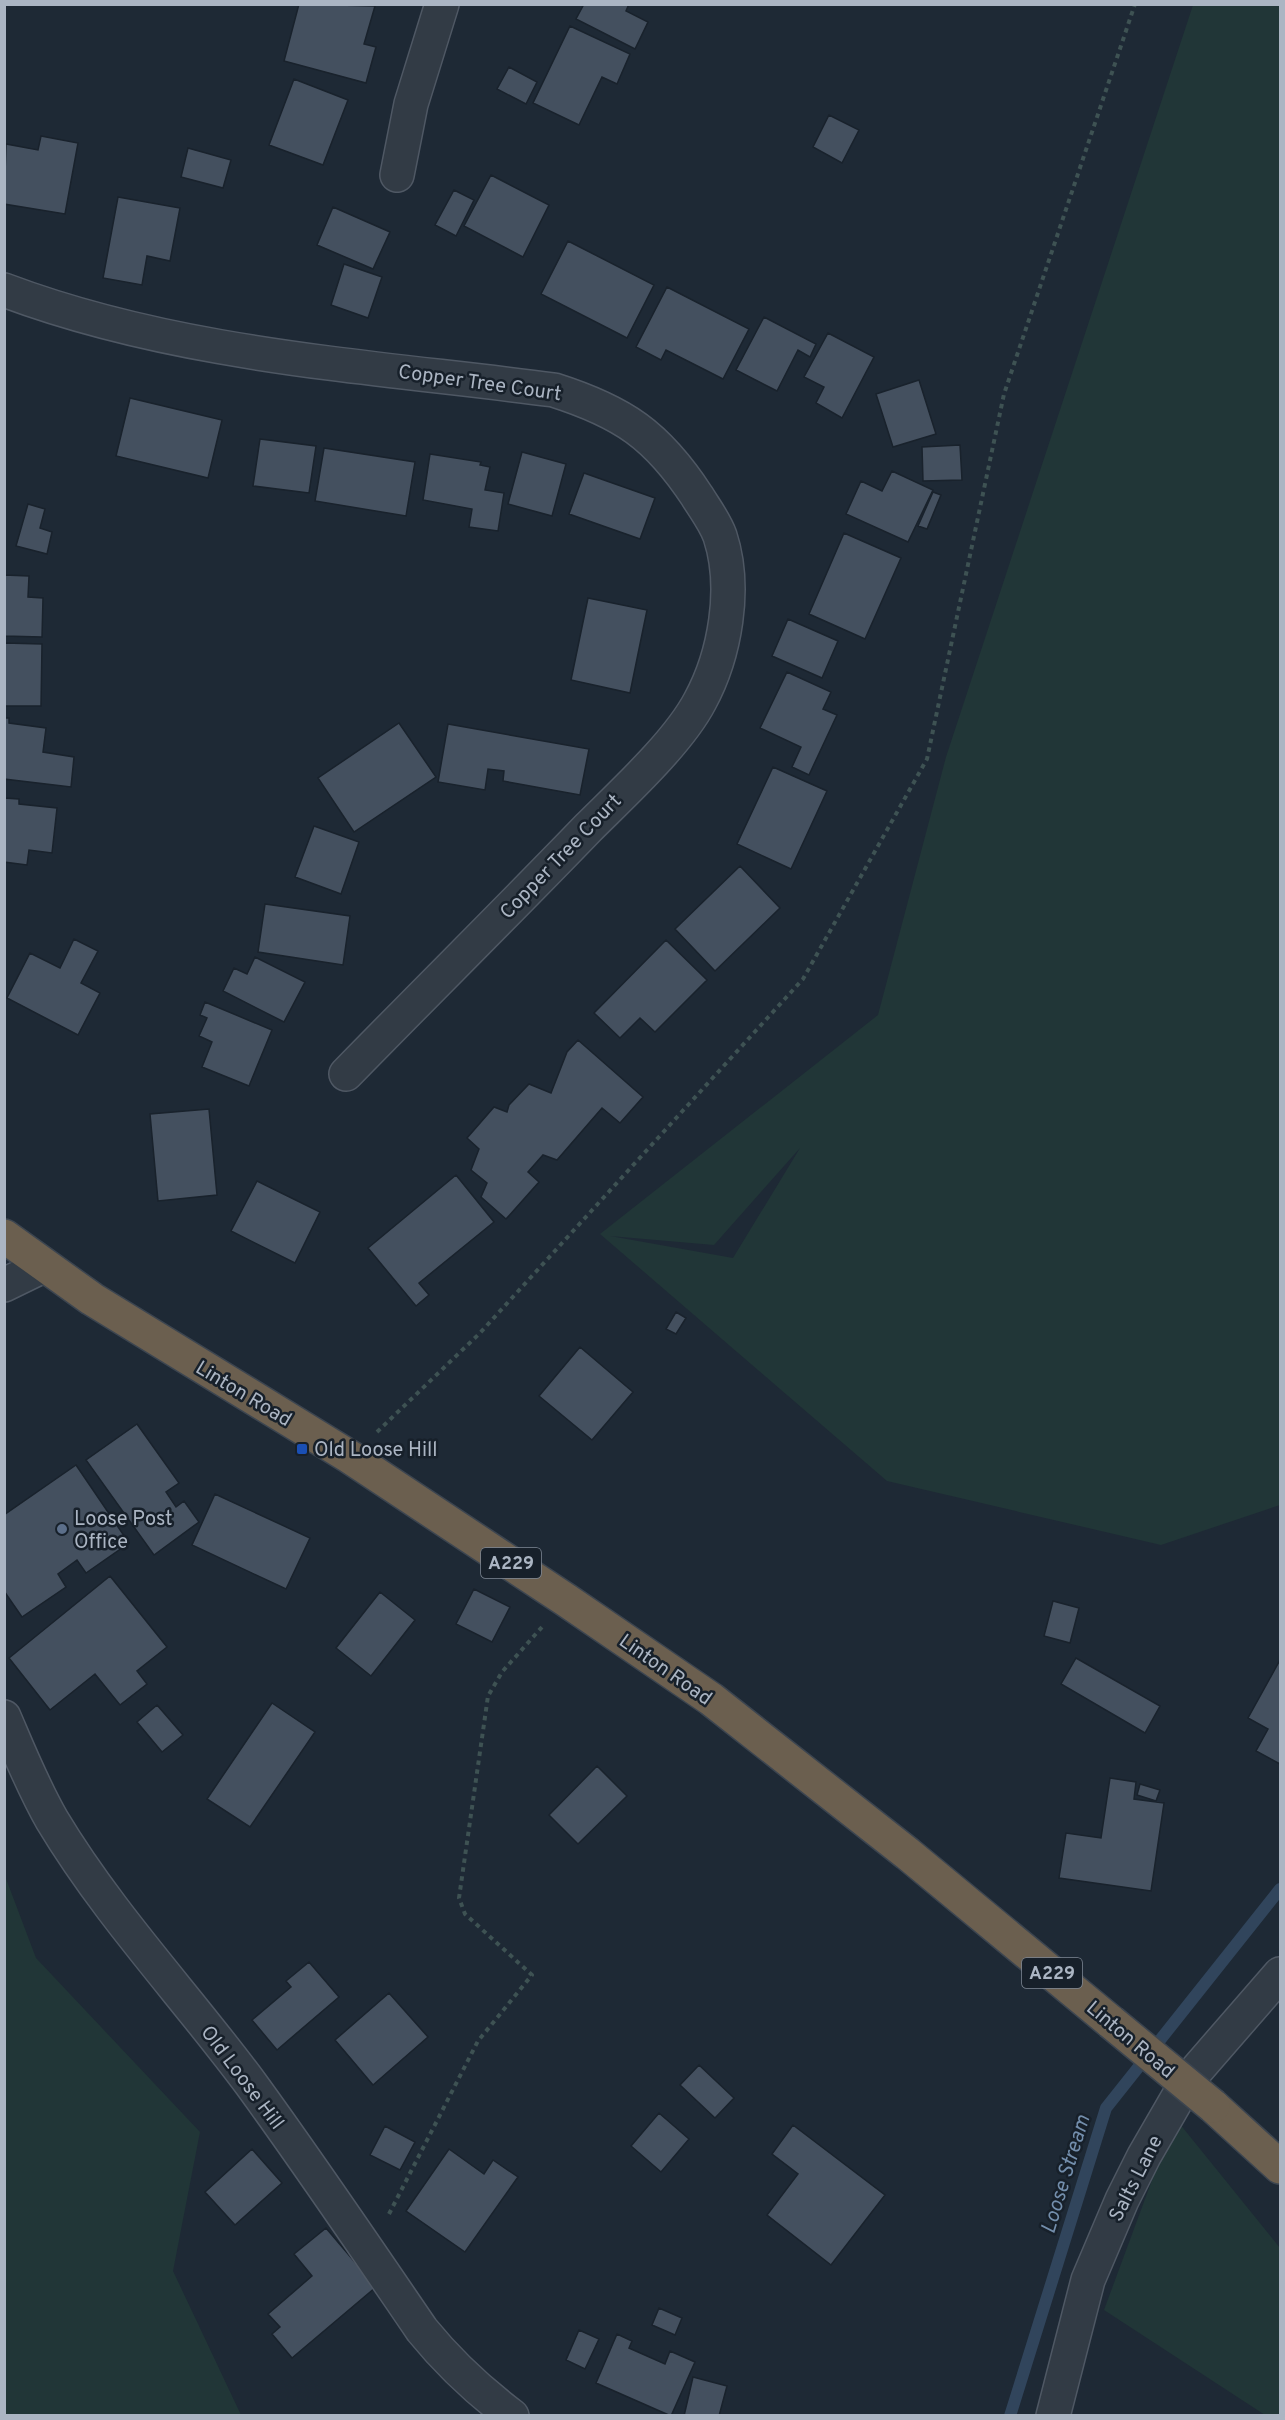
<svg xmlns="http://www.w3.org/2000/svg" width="1285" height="2420" font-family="Overpass,sans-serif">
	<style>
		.green { fill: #213637; fill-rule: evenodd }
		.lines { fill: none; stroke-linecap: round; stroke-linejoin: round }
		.stream { stroke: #31455c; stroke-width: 12 }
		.building { fill: #44505f; stroke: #19222c; stroke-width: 1.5 }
		.minor-casing { stroke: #4f5864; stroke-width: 36 }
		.highway-casing { stroke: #3c4550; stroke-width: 36 }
		.path { stroke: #3e5253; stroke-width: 4; stroke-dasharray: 4.5 4.5; stroke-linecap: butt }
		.minor { stroke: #323b45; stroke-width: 33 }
		.highway { stroke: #6b5f4f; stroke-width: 33 }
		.highway-bridge-casing { stroke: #3c4550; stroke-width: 36; stroke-linecap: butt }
		.highway-bridge { stroke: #6b5f4f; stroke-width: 33 }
		.transit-dot { fill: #1a4fb4; stroke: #17202a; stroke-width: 2 }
		.service-dot { fill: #5c6f8a; stroke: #17202a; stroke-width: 2 }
		.labels { text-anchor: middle; stroke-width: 5; stroke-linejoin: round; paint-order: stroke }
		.shield { fill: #17202a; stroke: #7f8895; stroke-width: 1.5 }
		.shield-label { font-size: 18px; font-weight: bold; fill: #abb5c3 }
		.street-label { font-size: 20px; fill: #abb5c3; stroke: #17202a }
		.poi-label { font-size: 20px; fill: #abb5c3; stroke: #17202a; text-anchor: start }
		.water-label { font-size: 21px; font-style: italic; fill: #738eac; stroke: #17202a }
	</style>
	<rect width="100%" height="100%" fill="#1e2935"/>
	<path class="green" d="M1193,5H1280V1505L1161,1545L887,1481L600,1234L878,1015L946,757ZM800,1148L733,1258L610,1236L714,1245Z
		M5,1876L36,1958L200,2132L173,2271L241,2415H5Z
		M1175,2118L1280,2248V2415H1265L1104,2310Z"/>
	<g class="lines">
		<path class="stream" d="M1010,2416L1106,2108L1280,1889"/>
	</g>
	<path class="building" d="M299,4L375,6L364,44L376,47L366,83L284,61Z
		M584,4H629L626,11L648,22L635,49L576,19Z
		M570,26L630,54L617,84L602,77L579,125L533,103Z
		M509,67L537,82L526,104L497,89Z
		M294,79L348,100L323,165L269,145Z
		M829,115L859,130L842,163L813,147Z
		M41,136L78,143L65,214L4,204L6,144L38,150Z
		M188,148L231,160L223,188L181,177Z
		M491,175L549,205L523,257L464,226Z
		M454,190L474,200L456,236L435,225Z
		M118,197L180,208L170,261L147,256L142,285L103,278Z
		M333,207L390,232L373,269L317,245Z
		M568,241L654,285L627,338L541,294Z
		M344,264L382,277L368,318L331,305Z
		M667,287L749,329L723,379L666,350L661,360L636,347Z
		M764,317L816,344L810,357L798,350L777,391L736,370Z
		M828,333L874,357L842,418L816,403L824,387L804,377Z
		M919,380L936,434L893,447L876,394Z
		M130,398L222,420L208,478L116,456Z
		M260,439L316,446L309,493L253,486Z
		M960,445L962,480L923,481L922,447Z
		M324,448L415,462L406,516L315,501Z
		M522,452L566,464L552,516L508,504Z
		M430,454L481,462L480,465L490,467L485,490L504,493L498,531L469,527L472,509L423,500Z
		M892,471L933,490L908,542L846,514L861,481L882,491Z
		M584,473L655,498L640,539L569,514Z
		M933,492L941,495L927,529L918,526Z
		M28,504L45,509L40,528L52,532L47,554L16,546Z
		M844,533L901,558L865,639L809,614Z
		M4,575L29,576L28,597L43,598L42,637L4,636Z
		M588,598L647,610L630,693L571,680Z
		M788,619L838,641L822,678L772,656Z
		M4,643L42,644L41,706H4Z
		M787,672L831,692L823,709L837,715L809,775L792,767L801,747L760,728Z
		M4,718H9V723L46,728L43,752L74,757L71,787L4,779Z
		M399,723L436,777L354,832L318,778Z
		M448,724L589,749L580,795L503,781L504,771L488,769L485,790L438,782Z
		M773,767L827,791L791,869L737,844Z
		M4,798L19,799V804L57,808L52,853L29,850L27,865L4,862Z
		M314,826L359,842L341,894L295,877Z
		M740,866L780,908L715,971L675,929Z
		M265,904L350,916L343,965L258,952Z
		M74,939L98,951L81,983L100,993L78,1035L7,998L30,953L60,968Z
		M666,940L707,980L655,1032L640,1018L620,1038L594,1013Z
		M255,957L305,982L284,1022L223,991L234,968L247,974Z
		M205,1002L272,1030L249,1086L202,1067L212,1042L199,1036L207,1018L200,1015Z
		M578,1040L643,1097L620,1123L602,1108L557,1160L543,1155L528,1172L539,1182L506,1219L481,1197L487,1183L471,1170L479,1149L467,1138L494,1107L507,1112L509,1105L529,1084L551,1093L567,1052Z
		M209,1109L217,1195L158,1201L150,1114Z
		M456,1175L494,1222L419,1283L429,1295L416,1306L368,1248Z
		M257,1181L320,1212L295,1263L231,1231Z
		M676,1312L686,1318L676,1334L666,1329Z
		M580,1347L633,1392L592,1440L539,1396Z
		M137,1424L179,1483L166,1492L176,1507L184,1501L199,1522L154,1555L86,1460Z
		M76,1465L129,1543L86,1573L77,1560L58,1574L66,1587L22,1617L4,1591V1515Z
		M215,1494L310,1538L286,1589L192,1545Z
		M110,1576L167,1647L137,1671L147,1684L120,1705L95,1674L50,1710L9,1658Z
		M474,1589L510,1607L492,1642L456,1624Z
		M380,1592L415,1620L371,1676L336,1648Z
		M1053,1601L1079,1608L1070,1643L1044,1636Z
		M1076,1658L1160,1706L1145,1733L1061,1684Z
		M1280,1660V1764L1256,1751L1268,1729L1248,1718Z
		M272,1703L315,1732L250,1827L207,1799Z
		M157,1705L183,1735L162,1752L137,1722Z
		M597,1766L627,1796L578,1844L549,1815Z
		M1110,1778L1136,1782L1134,1799L1164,1803L1151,1891L1059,1878L1066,1833L1101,1838Z
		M1140,1784L1160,1790L1156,1801L1137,1795Z
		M309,1962L339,1997L277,2050L252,2020L291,1987L286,1981Z
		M389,1993L428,2037L373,2085L335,2040Z
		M699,2065L734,2098L715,2118L680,2085Z
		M659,2113L689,2139L661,2172L631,2146Z
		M793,2125L885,2195L831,2265L767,2215L798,2174L772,2154Z
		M385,2126L415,2142L400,2170L370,2155Z
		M252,2149L282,2183L235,2225L205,2192Z
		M449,2149L484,2174L493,2160L518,2177L465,2252L406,2211Z
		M326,2228L376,2287L292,2358L272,2334L280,2327L268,2314L312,2276L294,2254Z
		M659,2308L682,2318L675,2335L652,2325Z
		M579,2330L599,2339L585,2369L566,2360Z
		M617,2334L632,2341L629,2348L665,2364L670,2351L695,2362L671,2416L596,2383Z
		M693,2377L727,2386L719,2416H684Z"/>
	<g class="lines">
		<defs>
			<path id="minor" d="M397,175L411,104L442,4
				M4,290C179,356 370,366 554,390C623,412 657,435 697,496C705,509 715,522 720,536C737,588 725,655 700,701C678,743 622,794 588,828C508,911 426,992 346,1074
				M4,1285L43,1266
				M4,1717C19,1752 33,1787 52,1820C109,1915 185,1995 251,2084C310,2165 366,2248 422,2330C448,2362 479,2391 512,2416
				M1053,2416L1088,2280L1122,2200L1144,2156L1188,2080L1280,1974"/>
			<path id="highway" d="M4,1236L92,1299L350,1457L566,1600L711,1699L908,1854L1111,2022
				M1213,2106L1280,2167"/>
		</defs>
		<use href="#minor" class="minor-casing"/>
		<use href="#highway" class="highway-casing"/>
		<path class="path" d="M377,1432L480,1333L803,979L927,759L1004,394L1135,4
			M389,2214L478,2041L532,1975L465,1914L459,1898L488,1696L502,1672L542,1627"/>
		<use href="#minor" class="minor"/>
		<use href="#highway" class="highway"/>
		<defs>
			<path id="highway-bridge" d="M1111,2022L1213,2106"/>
		</defs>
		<use href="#highway-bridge" class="highway-bridge-casing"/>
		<use href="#highway-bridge" class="highway-bridge"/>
	</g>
	<rect class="transit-dot" x="296" y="1443" width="12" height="12" rx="3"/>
	<circle class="service-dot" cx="62" cy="1529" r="6"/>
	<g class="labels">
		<g class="shield">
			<rect x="481" y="1548" width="60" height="30" rx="4.5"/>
			<rect x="1022" y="1958" width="60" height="30" rx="4.5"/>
		</g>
		<g class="shield-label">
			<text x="511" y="1569">A229</text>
			<text x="1052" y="1979">A229</text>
		</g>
		<g class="street-label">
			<text transform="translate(480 382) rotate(8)" y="7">Copper Tree Court</text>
			<text transform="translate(560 856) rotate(-46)" y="7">Copper Tree Court</text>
			<text transform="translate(244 1393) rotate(31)" y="7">Linton Road</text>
			<text transform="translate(666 1669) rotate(35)" y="7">Linton Road</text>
			<text transform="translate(1131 2039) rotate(40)" y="7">Linton Road</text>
			<text transform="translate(243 2077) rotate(53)" y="7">Old Loose Hill</text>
			<text transform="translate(1135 2178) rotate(-63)" y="7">Salts Lane</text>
		</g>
		<g class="poi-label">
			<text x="314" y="1456">Old Loose Hill</text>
			<text x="74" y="1525">Loose Post<tspan x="74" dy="23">Office</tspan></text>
		</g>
		<g class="water-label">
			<text transform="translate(1065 2174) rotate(-73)" y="7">Loose Stream</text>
		</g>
	</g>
	<rect width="1285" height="2420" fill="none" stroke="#abb5c3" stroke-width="12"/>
</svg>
